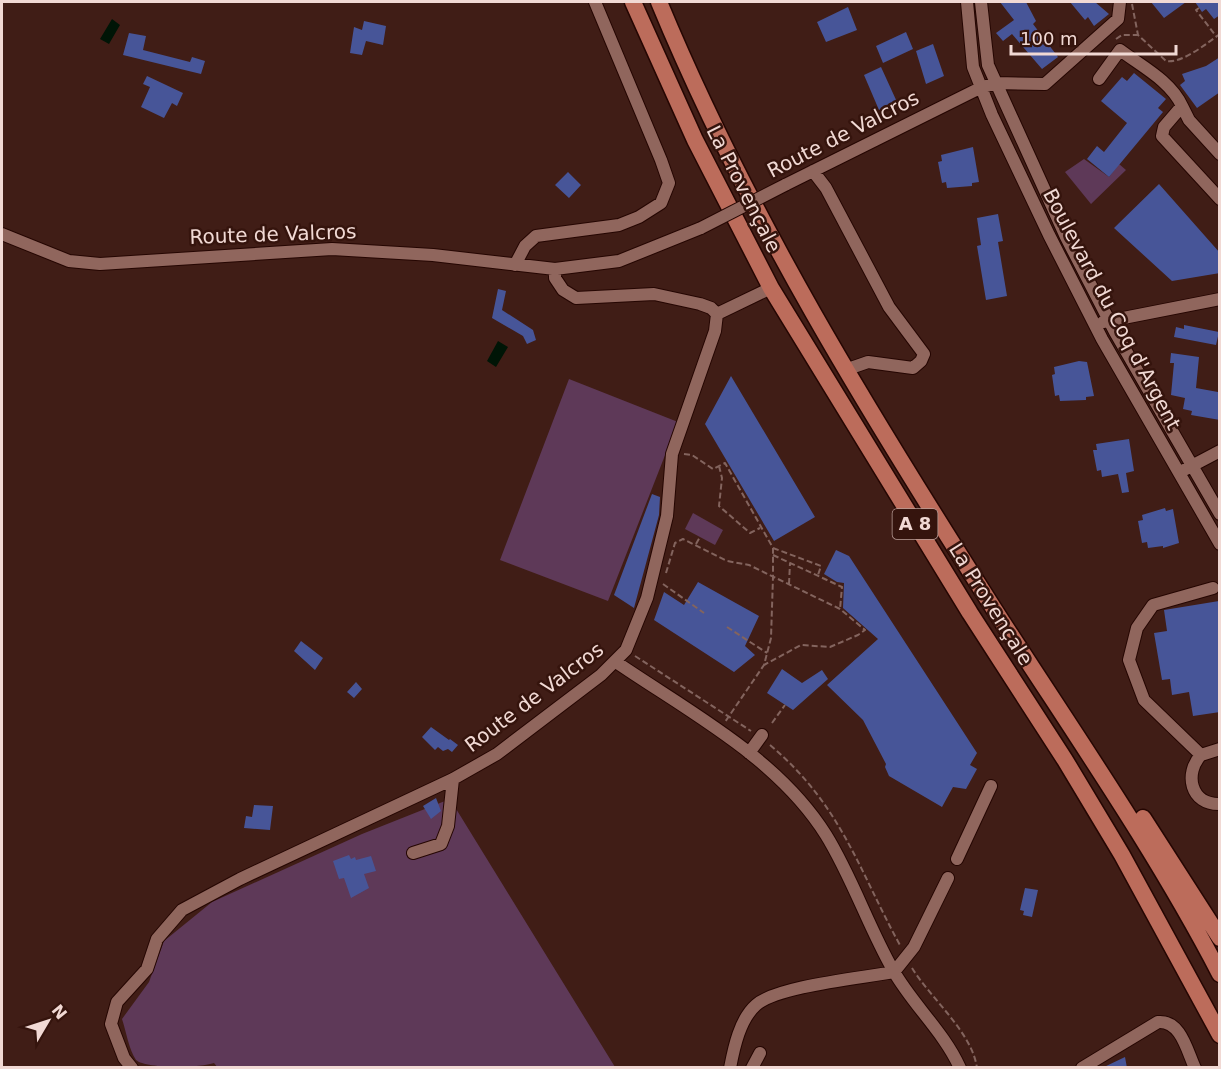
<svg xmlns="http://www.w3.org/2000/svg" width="1221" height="1069" font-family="'DejaVu Sans',sans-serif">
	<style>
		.green { fill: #5e3958 }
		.water { fill: #001506 }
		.building { fill: #475598 }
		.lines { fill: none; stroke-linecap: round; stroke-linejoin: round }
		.minor-casing { stroke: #250602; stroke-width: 14 }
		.highway-casing { stroke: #250602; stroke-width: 19 }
		.path { stroke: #83645e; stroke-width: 2; stroke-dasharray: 6 3; stroke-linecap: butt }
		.minor { stroke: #90665d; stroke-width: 12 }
		.highway { stroke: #bc6c5b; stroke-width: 16 }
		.minor-bridge-casing { stroke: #250602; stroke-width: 14; stroke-linecap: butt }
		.minor-bridge { stroke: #90665d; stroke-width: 12 }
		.labels { text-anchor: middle; stroke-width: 5; stroke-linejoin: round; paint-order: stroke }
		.shield { fill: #35140d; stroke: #b99e98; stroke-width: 1.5 }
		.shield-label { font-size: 18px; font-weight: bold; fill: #f1d9d4 }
		.street-label { font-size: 20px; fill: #f1d9d4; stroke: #35140d }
	</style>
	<rect width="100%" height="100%" fill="#401d16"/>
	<path class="green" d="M1084,159L1109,177L1119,164L1126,170L1091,204L1065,172Z
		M569,379L678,422L608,601L500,560Z
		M693,513L723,530L715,545L685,529Z
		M450,799L615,1067L218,1068L214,1063C200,1068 146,1069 136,1060C129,1050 126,1031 122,1019L149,982L164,941L212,902L362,834Z"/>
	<path class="water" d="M112,19L120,25L109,44L100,39Z
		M498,341L508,347L496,367L487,361Z"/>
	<path class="building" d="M1000,2H1026L1036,21L1033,24L1058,57L1042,69L1012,34L1003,41L996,33L1014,20Z
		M1070,2H1095L1109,14L1094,26L1088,17L1085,20Z
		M1151,2H1186L1164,18Z
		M1195,2H1220V15L1214,19L1206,9L1202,12Z
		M848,7L857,30L826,42L817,22Z
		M364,21L386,26L383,45L366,41L362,55L350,53L354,27L362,30Z
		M906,32L913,49L883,63L876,46Z
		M129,33L146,36L143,50L190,62L192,57L205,61L201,74L123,55Z
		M933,44L944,76L926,84L916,51Z
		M1220,57V92L1197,108L1180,85L1185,81L1182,74L1206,66Z
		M881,67L897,102L879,110L864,75Z
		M1134,73L1166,99L1158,108L1163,112L1109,177L1087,159L1097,146L1104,152L1127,123L1101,101L1122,77L1127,81Z
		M147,76L183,93L177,106L172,103L164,118L141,107L150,87L143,84Z
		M973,147L979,182L972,183V186L947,188L946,182L942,183L938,162L942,161L941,155Z
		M568,172L581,185L569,198L555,185Z
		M1159,184L1220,253V273L1172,281L1114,228Z
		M998,214L1003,241L998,242L1007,296L986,300L977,246L981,245L977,218Z
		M498,289L506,291L502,310L533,330L536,340L527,344L523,336L492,318Z
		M1184,325L1219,332L1216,345L1174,337L1176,327L1184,329Z
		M1171,353L1199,357L1196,388L1218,392L1220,420L1191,415L1192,411L1183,409L1185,398L1171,395L1174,363H1170Z
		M1079,361L1087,362L1094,396L1086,397V400L1060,401L1059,395L1055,396L1052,375L1055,374L1054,367Z
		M731,376L815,517L774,541L705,424Z
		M1129,439L1134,471L1126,473L1129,492L1122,493L1118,474L1102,477L1101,470L1097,471L1093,450H1097L1096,444Z
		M652,494L660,497L659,515L634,608L614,595Z
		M1165,508L1166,511L1173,509L1179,543L1163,548V546L1148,548L1147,542L1142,543L1138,521L1143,520L1142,515Z
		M836,550L849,556L977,753L970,765L977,769L966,789L953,787L942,807L889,776L885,767L886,764L863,720L827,685L878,639L843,608L844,583L837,582L824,574Z
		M698,582L759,616L745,646L755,655L734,672L654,620L664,592L684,605Z
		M1219,601L1220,712L1193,716L1189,692L1172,695L1170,679L1162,680L1154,633L1167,631L1164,610Z
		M301,641L323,658L315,670L294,651Z
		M782,669L802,683L822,670L828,679L793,710L767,693Z
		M356,682L362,689L354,698L347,692Z
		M431,727L449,740L450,739L458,745L452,752L448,749L443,751L438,747L435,750L422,737Z
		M436,798L441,811L431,819L423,806Z
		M254,805L273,806L270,830L244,828L246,816L252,817Z
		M349,855L351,859L355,857L356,860L371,856L376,871L364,874L369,888L351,898L344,878L339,879L333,861Z
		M1025,888L1038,890L1032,917L1023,915L1024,911L1020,910Z
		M1125,1057L1127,1068H1102Z"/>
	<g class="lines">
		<defs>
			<path id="minor" d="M967,2L973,67L992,115L1049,235L1102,339L1220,544
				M981,2L988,65L1066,237L1115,332L1220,514
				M1099,79L1120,50C1141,66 1171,81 1182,106
				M1220,154L1189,120L1182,106L1164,127L1162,136L1220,199
				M813,171L826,188L889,307L924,354L921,361L913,368L868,362L845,370
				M785,185L980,88L996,83L1045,84L1118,19L1120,2
				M2,234L69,261L100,264L332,249L433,255L555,269L619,261L701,228
				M515,265L525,246L536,236L619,225L639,217L661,203L669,183L661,160L595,2
				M717,314L771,288
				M1103,322L1220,299
				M1184,470L1220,451
				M616,662C689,712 778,758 826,835C852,877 868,926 893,970C912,1004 944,1032 960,1068
				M1220,749L1201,755C1184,773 1190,805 1220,804
				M749,753L762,735
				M1201,755L1144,700L1129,660L1137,628L1153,605L1213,588
				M413,853L441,844L448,826L453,779
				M957,859L991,786
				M132,1068L124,1058L111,1024L117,1002L147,969L157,939L182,910L240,879L453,779L497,754L601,675L626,650L647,598L667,516L672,454L715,331L717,314L711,308L700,304L654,294L576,298L563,290L555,278V269
				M730,1068C734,1047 740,1019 756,1005C777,986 863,978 894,972L914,947L948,878
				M752,1068L760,1053
				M1082,1068L1158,1022C1181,1020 1187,1051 1195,1068"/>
			<path id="highway" d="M633,2L695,140L771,288L970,613L1065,760L1122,855L1220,1035
				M659,2C748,217 869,413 994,609C1071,729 1154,847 1220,974
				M1143,818L1220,938"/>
		</defs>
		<use href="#minor" class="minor-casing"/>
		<use href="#highway" class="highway-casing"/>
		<path class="path" d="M1132,4L1138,35L1166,61C1182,64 1207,43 1220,34
			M1199,8L1196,10L1216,36
			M1116,39L1122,35H1138
			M684,454L692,455L713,469L725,463L773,548V577L771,638L764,665L725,722
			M719,466L722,478L719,506L750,533L760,528
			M696,544L700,537
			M773,548L821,566L818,575
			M773,555L842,587L840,609
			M666,573L675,543L683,539L727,561L749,565L840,609L865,630L858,635L830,647L801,645L764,665
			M663,584L704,613
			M789,584L790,563
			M727,627L767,653
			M635,656L751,731
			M772,723L785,705
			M770,745C842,806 858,869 901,947
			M912,968C931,999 972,1032 977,1068"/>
		<use href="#minor" class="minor"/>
		<use href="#highway" class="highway"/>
		<defs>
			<path id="minor-bridge" d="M701,228L785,185"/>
		</defs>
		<use href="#minor-bridge" class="minor-bridge-casing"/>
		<use href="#minor-bridge" class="minor-bridge"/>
	</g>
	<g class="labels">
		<rect class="shield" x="892.5" y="509" width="45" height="30" rx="4.5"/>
		<g class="shield-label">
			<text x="915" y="530">A 8</text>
		</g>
		<g class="street-label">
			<text transform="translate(843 134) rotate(-27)" y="7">Route de Valcros</text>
			<text transform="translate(744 189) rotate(63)" y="7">La Provençale</text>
			<text transform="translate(273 234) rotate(-2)" y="7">Route de Valcros</text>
			<text transform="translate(1112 309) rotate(62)" y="7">Boulevard du Coq d'Argent</text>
			<text transform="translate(991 604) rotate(58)" y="7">La Provençale</text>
			<text transform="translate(534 697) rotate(-37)" y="7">Route de Valcros</text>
		</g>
	</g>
	<rect width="1221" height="1069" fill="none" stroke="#f1d9d4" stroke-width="6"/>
	<g transform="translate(48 1021) rotate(51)" stroke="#35140d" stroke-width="4.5" paint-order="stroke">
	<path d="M0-4.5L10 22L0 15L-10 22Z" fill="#f1d9d4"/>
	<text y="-9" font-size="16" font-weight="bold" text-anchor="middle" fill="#f1d9d4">N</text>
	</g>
	<path d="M1011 45v9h165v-9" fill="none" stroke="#f1d9d4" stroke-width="3"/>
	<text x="1020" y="45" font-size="18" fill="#f1d9d4" stroke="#35140d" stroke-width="4.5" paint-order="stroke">100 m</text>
</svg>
